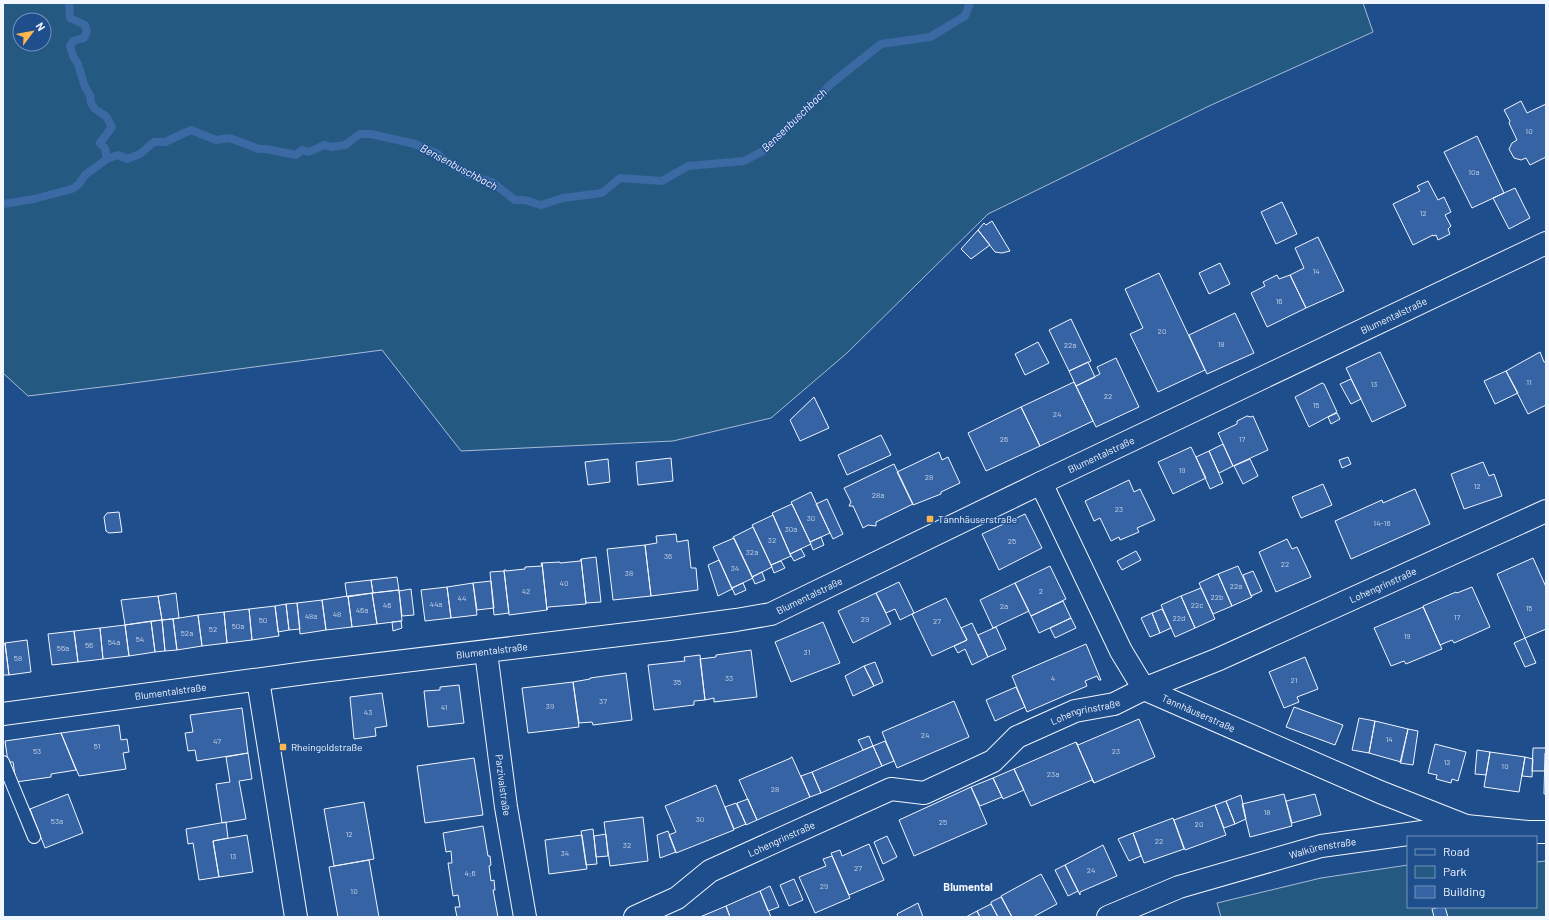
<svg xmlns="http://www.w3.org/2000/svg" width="1549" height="920" font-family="Barlow,sans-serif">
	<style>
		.green { fill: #245a82; stroke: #a8bbd7; fill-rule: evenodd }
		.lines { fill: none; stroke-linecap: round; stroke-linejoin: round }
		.stream { stroke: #3b69a3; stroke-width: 8 }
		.building { fill: #3563a3; stroke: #f2f6ff }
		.lane-casing { stroke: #f2f6ff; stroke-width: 14 }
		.street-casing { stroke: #f2f6ff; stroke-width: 24 }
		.lane { stroke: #1f4e8c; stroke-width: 12 }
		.street { stroke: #1f4e8c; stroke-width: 22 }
		.poi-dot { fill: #ffb74d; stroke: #1f4e8c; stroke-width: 1.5 }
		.labels { text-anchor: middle; stroke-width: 3; stroke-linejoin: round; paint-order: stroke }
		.number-label { font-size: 8px; fill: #c3d1e8 }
		.street-label { font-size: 10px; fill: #f2f6ff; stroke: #1f4e8c }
		.poi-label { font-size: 10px; fill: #f2f6ff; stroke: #1f4e8c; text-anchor: start }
		.water-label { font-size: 11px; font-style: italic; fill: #f2f6ff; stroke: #1f4e8c }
		.neighbourhood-label { font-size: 11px; font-weight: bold; fill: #f2f6ff; stroke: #1f4e8c }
	</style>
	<rect width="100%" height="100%" fill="#1f4e8c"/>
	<path class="green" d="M3,3H1363L1373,32L1209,106L988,214L847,353L771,418L673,441L461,451L382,350L118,385L28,396L3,373ZM20,20H44V44H20Z
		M1546,861V917H1221L1217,903L1321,878L1408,865V907H1536V862Z"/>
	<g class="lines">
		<path class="stream" d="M69,3L70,18L85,25L87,31L84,38L73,41L70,46L73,56L78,64L85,87L90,95L91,103L95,109L106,116L112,127L100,143L105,148L107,159
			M3,204L34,199L72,189L79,184L85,175L107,159L118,155L127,159L140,154L154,142H165L191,130L216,140L230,138L259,149H266L296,155L302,150L309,152L324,145L332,147L345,145L360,134H371L415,144L438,154L443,159L469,175L492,182L515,200H524L541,205L563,198L602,193L620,178L662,181L688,166L744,161L763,151L795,121L832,83L881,44L930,37L965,16L970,3"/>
	</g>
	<path class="building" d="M1521,101L1527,113L1546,104V157L1530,165L1526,158L1521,160L1514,158L1509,149L1512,143L1517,140L1509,123L1510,121L1504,110Z
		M1477,136L1504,193L1472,208L1444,152Z
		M1428,181L1438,200L1444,197L1451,212L1445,215L1451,226L1448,229L1450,234L1438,240L1436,235L1433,236V235L1413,245L1393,204L1420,191L1417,186Z
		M1515,188L1530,218L1509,229L1493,198Z
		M1282,202L1297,234L1276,244L1261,212Z
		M992,221L1010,251L1002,253L995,252L978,230L984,223L986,225Z
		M978,230L990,245L971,259L961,249Z
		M1318,237L1344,291L1306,308L1290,275L1304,268L1295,248Z
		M1220,263L1230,284L1209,294L1199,273Z
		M1159,273L1205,370L1158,392L1130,334L1143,328L1125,289Z
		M1277,275L1279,279L1290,275L1306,308L1267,327L1251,293L1265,286L1263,282Z
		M1235,313L1254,353L1207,374L1189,335Z
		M1071,319L1091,361L1069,371L1049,330Z
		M1038,342L1049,363L1025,375L1015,354Z
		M1380,352L1406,406L1372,422L1346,368Z
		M1540,352L1544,362H1546V405L1528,414L1506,371Z
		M1116,358L1139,407L1096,427L1076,386L1100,374L1097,367Z
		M1088,362L1095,377L1076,386L1069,371Z
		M1506,371L1518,393L1495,404L1484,381Z
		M1351,379L1361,399L1351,404L1340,384Z
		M1074,382L1093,421L1040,446L1021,407Z
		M1322,383L1324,384L1337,412L1309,427L1295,397Z
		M814,397L829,428L800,441L790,420Z
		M1021,407L1040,446L986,471L968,433Z
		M1337,413L1340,419L1331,424L1328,417Z
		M1247,416L1251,417L1253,416L1268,450L1233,466L1218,433L1237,424V421Z
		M881,435L891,455L847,475L838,455Z
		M1223,444L1233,466L1219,473L1209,451Z
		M1191,447L1206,478L1173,494L1158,462Z
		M1209,451L1223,483L1210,489L1196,457Z
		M939,452L942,460L948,457L960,483L941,492V494L913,505L897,472Z
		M1348,457L1351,464L1342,468L1339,460Z
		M671,458L673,481L638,485L636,462Z
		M608,459L610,482L588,485L585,462Z
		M1250,459L1258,476L1243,484L1234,466Z
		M1483,462L1489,476L1494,474L1502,496L1464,509L1451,474Z
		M894,464L913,504L876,522V526L868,525L863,528L853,506H849L851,502L844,488Z
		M1129,480L1134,492L1140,489L1155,520L1137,528L1139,532L1120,540L1119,537L1111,541L1100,518L1094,521L1085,501Z
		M1323,484L1332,505L1301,518L1292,497Z
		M1415,489L1430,524L1351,559L1335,521L1382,500L1383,503Z
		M811,492L830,533L810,542L791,502Z
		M827,499L843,534L833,539L816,504Z
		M792,504L811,544L790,554L772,513Z
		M119,512L122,532L109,533L106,531L104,517L107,513Z
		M1025,514L1042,548L999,570L982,534Z
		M773,515L791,556L771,565L752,525Z
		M753,527L772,567L752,577L733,537Z
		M676,534L677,542L688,540L691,568H696L698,590L651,596L645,545L657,543L656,536Z
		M821,537L824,545L813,550L810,542Z
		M734,538L753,578L732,588L713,547Z
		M1287,539L1292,549L1297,547L1311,577L1276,592L1259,552Z
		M645,545L651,596L613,600L607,549Z
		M801,549L805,556L794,561L790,554Z
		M1136,551L1141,560L1122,570L1117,561Z
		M596,557L601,602L586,603L581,559Z
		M1533,558L1546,587V629L1525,638L1497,574Z
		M581,559L586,604L548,607L547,610L542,563L560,562V563L580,561Z
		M719,560L732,589L718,596L708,565Z
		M781,561L785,568L774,573L771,565Z
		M541,563H542L547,610L509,615L504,570H506V571L525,569V567L542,566Z
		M1050,566L1066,599L1031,616L1015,583Z
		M1238,566L1252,597L1232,606L1218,574Z
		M504,571L509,613L494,615L490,572Z
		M1253,571L1262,591L1251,596L1243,575Z
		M762,572L765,580L755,584L752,577Z
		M1218,574L1232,606L1213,614L1199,583Z
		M397,577L399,590L373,593L371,580Z
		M371,580L373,593L347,597L345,583Z
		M491,581L494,608L477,610L473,583Z
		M899,582L914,613L900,620L895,609L886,613L876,593Z
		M473,583L477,615L451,618L447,587Z
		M743,583L746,590L735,595L732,588Z
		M1015,583L1029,611L993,628L980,600Z
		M447,587L451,618L425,621L421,590Z
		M1472,587L1490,627L1454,643L1452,640L1440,645L1423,606L1456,592L1457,593Z
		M1201,588L1215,619L1195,628L1181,596Z
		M411,589L414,615L402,616L399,591Z
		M399,590L402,621L377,624L372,593Z
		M176,593L179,618L162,620L158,596Z
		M372,593L377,624L352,627L348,596Z
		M876,593L891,624L853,643L838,611Z
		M158,596L162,620L125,625L121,600Z
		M348,596L352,627L326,630L322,600Z
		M1181,596L1195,628L1175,637L1161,605Z
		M946,598L967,640L932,656L912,614Z
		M322,600L326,630L300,634L297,603Z
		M1063,601L1071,618L1039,633L1031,616Z
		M297,603L300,629L289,630L286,604Z
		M286,604L289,630L278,632L275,606Z
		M275,606L279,636L252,640L249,609Z
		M1423,607L1442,649L1406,664L1404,661L1391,666L1374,628Z
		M249,609L252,640L227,643L224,612Z
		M1162,609L1171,628L1160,633L1152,613Z
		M224,612L227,643L202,646L198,615Z
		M1152,613L1160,633L1150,637L1141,618Z
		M198,615L202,646L177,650L173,619Z
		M1071,618L1076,628L1055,638L1050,628Z
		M173,619L177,650L165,651L162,620Z
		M162,620L165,651L155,652L151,621Z
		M151,621L155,652L129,656L125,625Z
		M401,621L402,628L393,631L392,622Z
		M823,622L840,663L791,682L775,642Z
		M972,623L988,657L972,665L965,649L958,653L954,646L967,640L961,628Z
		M125,625L129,656L103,659L100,628Z
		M996,627L1006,649L988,657L978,635Z
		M100,628L103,659L78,662L74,631Z
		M74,631L78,662L52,665L48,634Z
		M1525,638L1536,663L1525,667L1514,643Z
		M27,640L31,672L9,675L5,643Z
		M5,643L9,675H3V644Z
		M1086,644L1101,680H1099L1097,676L1085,681L1087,686L1027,712L1012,676Z
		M751,650L757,697L714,702V698L705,700L700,659L716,657V655Z
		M700,655L705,700L694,701V705L654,710L648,665L685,661L684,657Z
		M1305,657L1318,689L1297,697L1299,702L1284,708L1269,672Z
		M875,662L883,682L874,686L864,666Z
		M864,666L874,686L853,696L845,676Z
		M626,673L632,720L593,725L592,722L579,723L573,682L590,679V678Z
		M573,682L579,727L528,733L522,688Z
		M459,685L464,723L428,727L424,691L440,690V687Z
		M1016,687L1025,707L995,721L986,700Z
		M382,693L387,726L375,728L376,736L354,739L350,697Z
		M954,701L969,737L897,768L882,732Z
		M1294,707L1343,725L1335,745L1286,727Z
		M242,708L248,753L197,761L195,750L188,751L185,733L193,732L190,715Z
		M1359,718L1375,721L1369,753L1352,750Z
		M1139,719L1155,757L1094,783L1076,742L1078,745Z
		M1375,721L1408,729L1401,762L1369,753Z
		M119,725L121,740L127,739L129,752L123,753L126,769L79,776L61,733Z
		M1408,729L1418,731L1413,765L1400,763Z
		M61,733L76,770L51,774V777L16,782L13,762H8L5,741Z
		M869,736L873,746L863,750L858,740Z
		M885,741L894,761L882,766L873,746Z
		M1076,742L1094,783L1092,780L1031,806L1014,769Z
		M1435,744L1466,752L1458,781L1452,779L1451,783L1436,779L1437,775L1428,773Z
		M873,746L882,766L821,793L812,772Z
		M1533,748H1546L1545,771H1532Z
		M1477,750L1490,752L1486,775L1475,774Z
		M1490,752L1525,757L1519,792L1484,787Z
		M248,753L252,779L239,781L246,819L222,823L216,784L230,782L226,757Z
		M1545,753H1546V794H1544Z
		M791,757H792L810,797L757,820L739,780L791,758Z
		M1525,757L1533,759L1532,777L1522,776Z
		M474,758L483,815L425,823L417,766Z
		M1014,769L1024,790L1003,799L993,778Z
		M812,772L821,793L810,797L801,776Z
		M993,778L1002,797L980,806L971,787Z
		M716,785L734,830L676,853L669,835L676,832L665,806Z
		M971,787L987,824L914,856L899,820Z
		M68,794L83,833L45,848L30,809Z
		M1284,794L1292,826L1250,837L1242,804Z
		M1315,794L1321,815L1292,823L1286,801Z
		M1241,795L1246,819L1235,824L1226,801Z
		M748,799L757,820L746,825L737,803Z
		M1226,801L1235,824L1224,828L1215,805Z
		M364,802L374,859L334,866L324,809Z
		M736,803L746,824L734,829L725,807Z
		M1215,805L1226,835L1185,850L1174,820Z
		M643,817L648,861L610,866L604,822Z
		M1173,818L1184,849L1144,863L1133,833Z
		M226,822L228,838L213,841L219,877L199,880L193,843L188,844L186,829Z
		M483,826L488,856H490L491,865L489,866L491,881L494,880L495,890H493L498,917H457L455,907H460L458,895L453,896L448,863H452L451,851L446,852L443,833Z
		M593,829L597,864L586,865L581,831Z
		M668,831L676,852L660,858L657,835Z
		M1133,833L1141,856L1129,861L1118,839Z
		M606,834L608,856L596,857L594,836Z
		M247,835L253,872L219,877L213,841Z
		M582,835L587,869L549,874L545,840Z
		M887,836L897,857L883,864L874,842Z
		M869,844L884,880L849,895L831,853L840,850L842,856Z
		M1103,845L1117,876L1080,892V895L1065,865Z
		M832,856L850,898L815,913L799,877L826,866L823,859Z
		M369,860L379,917H338L329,867Z
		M1065,865L1078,891L1068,896L1055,870Z
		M1041,874L1057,904L1033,917H1012L1001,896Z
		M794,879L803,900L789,906L780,885Z
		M770,886L779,907L768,911L760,891Z
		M760,891L771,917H730L726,906Z
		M1001,897L1012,917H998L991,904V902Z
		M918,903L923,917H898L897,914Z
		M991,904L998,917H980L977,911Z
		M726,906L730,917H700Z
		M1440,907H1445L1448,917H1434L1432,909Z
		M977,911L980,917H966Z"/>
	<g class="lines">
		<defs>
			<path id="lane" d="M3,762L34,837"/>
			<g id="street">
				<path id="s1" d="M1041,483L1121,651L1144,689L1380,792L1466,826"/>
				<path id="s2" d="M486,652L506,807L525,917"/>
				<path d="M258,680L296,917"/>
				<path id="s3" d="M3,714L313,672L669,629L736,620L771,614L1041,483L1546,243"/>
				<path id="s4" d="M635,917L677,898L710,871L891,789L924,793L993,761L1017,737L1075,711L1114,704L1144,689L1219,659L1546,511"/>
				<path id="s5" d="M1108,917L1179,887L1321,846L1466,826L1528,832H1546"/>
			</g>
		</defs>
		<use href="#lane" class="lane-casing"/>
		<use href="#street" class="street-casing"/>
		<use href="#lane" class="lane"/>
		<use href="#street" class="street"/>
	</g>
	<g class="poi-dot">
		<rect x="926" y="515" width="8" height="8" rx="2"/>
		<rect x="279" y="743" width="8" height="8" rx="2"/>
	</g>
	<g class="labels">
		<g class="number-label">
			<text x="1529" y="134">10</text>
			<text x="1474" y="175">10a</text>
			<text x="1423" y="216">12</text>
			<text x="1316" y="274">14</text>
			<text x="1279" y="304">16</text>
			<text x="1162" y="334">20</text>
			<text x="1221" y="347">18</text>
			<text x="1070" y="348">22a</text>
			<text x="1529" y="385">11</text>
			<text x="1374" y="387">13</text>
			<text x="1108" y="399">22</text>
			<text x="1316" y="408">15</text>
			<text x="1057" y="417">24</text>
			<text x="1004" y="442">26</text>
			<text x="1242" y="442">17</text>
			<text x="1182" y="473">19</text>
			<text x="929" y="480">28</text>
			<text x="1477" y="489">12</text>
			<text x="878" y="498">28a</text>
			<text x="1119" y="512">23</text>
			<text x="811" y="521">30</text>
			<text x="1382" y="526">14-16</text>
			<text x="791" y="532">30a</text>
			<text x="772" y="543">32</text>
			<text x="1012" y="544">25</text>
			<text x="752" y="555">32a</text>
			<text x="668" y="559">36</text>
			<text x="1285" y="567">22</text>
			<text x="735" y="571">34</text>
			<text x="629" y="576">38</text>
			<text x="564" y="586">40</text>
			<text x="1236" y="589">22a</text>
			<text x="526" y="594">42</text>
			<text x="1041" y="594">2</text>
			<text x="1217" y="600">22b</text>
			<text x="462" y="601">44</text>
			<text x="436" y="607">44a</text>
			<text x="387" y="608">46</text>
			<text x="1197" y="608">22c</text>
			<text x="1004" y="609">2a</text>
			<text x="1529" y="611">15</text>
			<text x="362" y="613">46a</text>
			<text x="337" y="617">48</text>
			<text x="311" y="619">48a</text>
			<text x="1457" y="620">17</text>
			<text x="1179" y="621">22d</text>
			<text x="865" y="622">29</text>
			<text x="263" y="623">50</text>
			<text x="937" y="624">27</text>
			<text x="238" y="629">50a</text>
			<text x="213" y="632">52</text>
			<text x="187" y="636">52a</text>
			<text x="1407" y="639">19</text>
			<text x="140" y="642">54</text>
			<text x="114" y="645">54a</text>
			<text x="89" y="648">56</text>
			<text x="63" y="651">56a</text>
			<text x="807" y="655">31</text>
			<text x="18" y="661">58</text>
			<text x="729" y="681">33</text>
			<text x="1053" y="681">4</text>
			<text x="1294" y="683">21</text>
			<text x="677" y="685">35</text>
			<text x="603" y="704">37</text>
			<text x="550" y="709">39</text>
			<text x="444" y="710">41</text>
			<text x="368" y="715">43</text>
			<text x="925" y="738">24</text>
			<text x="1389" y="742">14</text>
			<text x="217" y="744">47</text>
			<text x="97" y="749">51</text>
			<text x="37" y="754">53</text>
			<text x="1116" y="754">23</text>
			<text x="1447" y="765">12</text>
			<text x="1505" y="769">10</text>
			<text x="1053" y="777">23a</text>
			<text x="775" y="792">28</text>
			<text x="1267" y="815">18</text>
			<text x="700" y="822">30</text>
			<text x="57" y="824">53a</text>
			<text x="943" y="825">25</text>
			<text x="1199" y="827">20</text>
			<text x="349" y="837">12</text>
			<text x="1159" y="844">22</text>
			<text x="627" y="848">32</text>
			<text x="565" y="856">34</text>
			<text x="233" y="859">13</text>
			<text x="858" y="871">27</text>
			<text x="1091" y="873">24</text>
			<text x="470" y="876">4;6</text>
			<text x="824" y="889">29</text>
			<text x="354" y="894">10</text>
		</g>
		<g class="street-label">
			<text dy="4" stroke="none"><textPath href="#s3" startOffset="1465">Blumentalstraße</textPath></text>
			<text dy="4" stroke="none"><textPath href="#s3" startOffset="1141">Blumentalstraße</textPath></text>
			<text dy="4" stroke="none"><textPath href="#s4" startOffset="828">Lohengrinstraße</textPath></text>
			<text dy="4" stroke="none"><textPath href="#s3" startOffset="817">Blumentalstraße</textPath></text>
			<text dy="4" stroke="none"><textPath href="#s3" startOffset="493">Blumentalstraße</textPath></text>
			<text dy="4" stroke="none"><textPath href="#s3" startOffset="169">Blumentalstraße</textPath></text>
			<text dy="4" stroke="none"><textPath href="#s4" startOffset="504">Lohengrinstraße</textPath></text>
			<text dy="4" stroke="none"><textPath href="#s1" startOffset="290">Tannhäuserstraße</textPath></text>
			<text dy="4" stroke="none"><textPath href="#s2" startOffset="134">Parzivalstraße</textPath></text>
			<text dy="4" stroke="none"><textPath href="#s4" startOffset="167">Lohengrinstraße</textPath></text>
			<text dy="4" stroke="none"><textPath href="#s5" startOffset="226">Walkürenstraße</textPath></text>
		</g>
		<g class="poi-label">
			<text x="938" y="523">Tannhäuserstraße</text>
			<text x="291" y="751">Rheingoldstraße</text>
		</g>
		<g class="water-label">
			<text transform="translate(794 120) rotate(-44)" y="4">Bensenbuschbach</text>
			<text transform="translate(459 167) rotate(28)" y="4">Bensenbuschbach</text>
		</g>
		<g class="neighbourhood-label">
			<text x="968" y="891">Blumental</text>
		</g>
	</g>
	<rect width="1549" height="920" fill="none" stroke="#f2f6ff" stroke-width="8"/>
	<rect x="1407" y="836" width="130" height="72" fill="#1f4e8c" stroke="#7391ba"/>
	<rect x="1415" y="849" width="20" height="6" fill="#1f4e8c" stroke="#7391ba"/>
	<text x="1443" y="856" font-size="12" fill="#f2f6ff">Road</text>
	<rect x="1415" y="866" width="20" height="12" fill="#245a82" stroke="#7391ba"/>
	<text x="1443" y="876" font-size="12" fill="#f2f6ff">Park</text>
	<rect x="1415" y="886" width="20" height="12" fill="#3563a3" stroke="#7391ba"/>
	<text x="1443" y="896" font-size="12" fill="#f2f6ff">Building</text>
	<g transform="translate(32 32) rotate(58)"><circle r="19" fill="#1f4e8c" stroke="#7391ba"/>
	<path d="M0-3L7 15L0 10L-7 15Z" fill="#ffb74d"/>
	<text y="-6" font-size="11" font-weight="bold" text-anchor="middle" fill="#f2f6ff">N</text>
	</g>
</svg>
